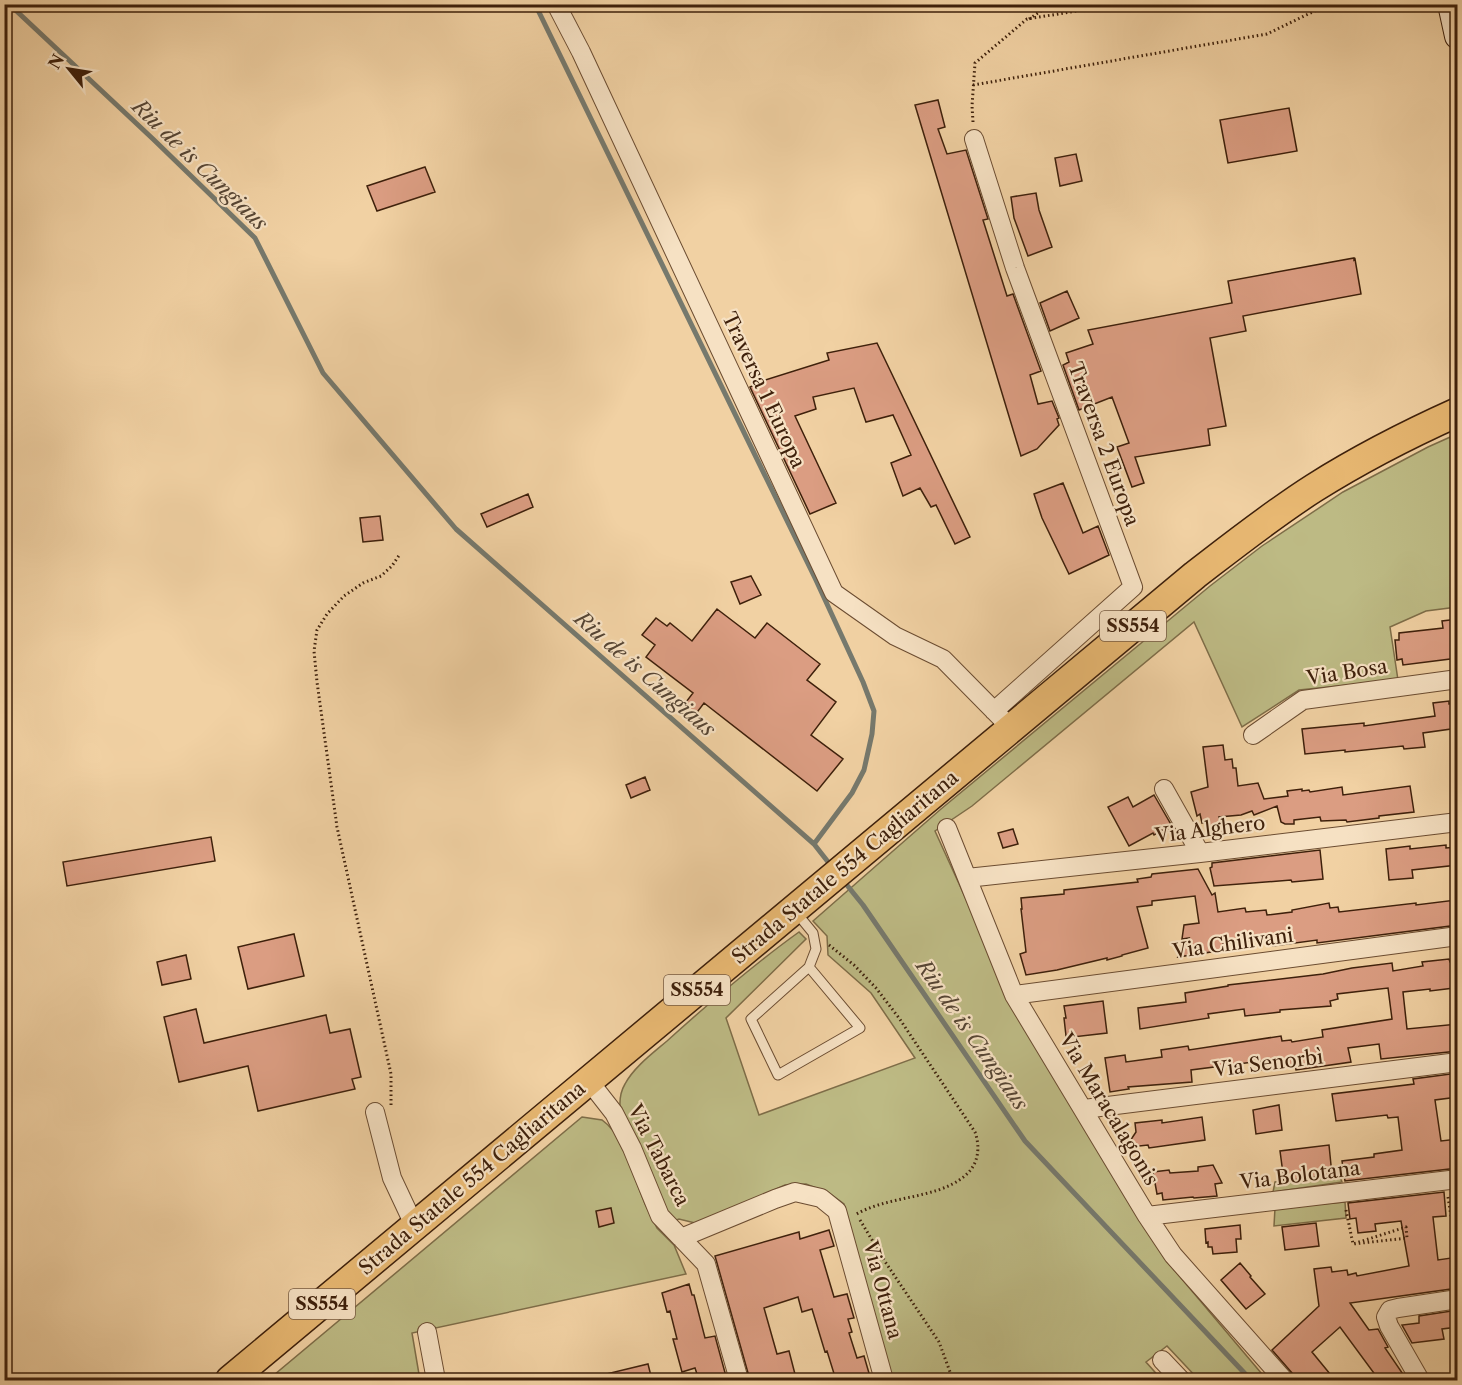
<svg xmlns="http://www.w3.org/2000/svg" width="1462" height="1385" font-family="'Libre Caslon Text',serif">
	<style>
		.green { fill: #bdba84; stroke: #7e6d48; stroke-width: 1.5 }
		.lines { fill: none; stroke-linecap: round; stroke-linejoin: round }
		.stream { stroke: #76796d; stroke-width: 5 }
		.building { fill: #db9d82; stroke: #3e200b; stroke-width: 1.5 }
		.lane-casing { stroke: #6b4c31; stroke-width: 11 }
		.street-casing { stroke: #6b4c31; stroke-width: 20 }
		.secondary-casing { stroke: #3e200b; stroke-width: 28 }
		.primary-casing { stroke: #3e200b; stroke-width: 31 }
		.path { stroke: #3e200b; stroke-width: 3; stroke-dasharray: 1.5 3; stroke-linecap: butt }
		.lane { stroke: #f6e1c3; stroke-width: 9 }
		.street { stroke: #f6e1c3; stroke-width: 18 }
		.secondary { stroke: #f6e1c3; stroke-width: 26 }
		.primary { stroke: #e8b872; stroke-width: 28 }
		.labels { text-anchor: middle; stroke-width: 4.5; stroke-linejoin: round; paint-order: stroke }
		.shield { fill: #f6e1c3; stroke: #755a42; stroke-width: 1.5 }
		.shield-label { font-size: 18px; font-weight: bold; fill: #3e200b }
		.street-label { font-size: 20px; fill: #3e200b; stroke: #f6e1c3 }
		.water-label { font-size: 21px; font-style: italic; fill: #564534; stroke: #f6e1c3 }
	</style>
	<rect width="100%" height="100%" fill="#f1d1a3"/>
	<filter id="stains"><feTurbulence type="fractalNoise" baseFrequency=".00333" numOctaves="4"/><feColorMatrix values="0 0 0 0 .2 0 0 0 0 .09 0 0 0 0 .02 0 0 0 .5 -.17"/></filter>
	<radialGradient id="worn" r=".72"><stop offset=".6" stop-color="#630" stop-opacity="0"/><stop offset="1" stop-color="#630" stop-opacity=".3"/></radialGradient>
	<path class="green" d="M1457,434V607L1426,611L1390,627L1398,680L1299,690L1242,727L1194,622L972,806L935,831L1011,998L1133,1209L1165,1259L1267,1380H1199L1167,1346L1146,1362L1162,1380H889L852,1244L844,1204L829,1193L806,1184L785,1185L699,1224L679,1219L674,1221L663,1210L621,1115C619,1104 619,1094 625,1084C634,1067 653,1053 667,1041C709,1003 753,965 799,932L806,939L726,1018L759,1115L915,1058L871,993L828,955L827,936L813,921L941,809L1210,586L1262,546L1343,492L1428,447Z
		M582,1117L602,1120L608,1125L616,1134L626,1155L645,1204L657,1228L674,1245L686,1274L412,1333L420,1380H268Z
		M1339,1175L1342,1182L1273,1192L1275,1182Z
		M1345,1202L1346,1218L1274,1226L1275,1208Z"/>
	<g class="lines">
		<path class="stream" d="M9,4L153,139L255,238L323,373L456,529L814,844L832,867
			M535,4L815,578L863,682L874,711L872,734L864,770L852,793L814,844
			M842,879L863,905L1025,1141L1251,1380"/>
	</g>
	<path class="building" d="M938,100L945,127L938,129L947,154L966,150L988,219L983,220L1007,296L1013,294L1041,371L1030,375L1038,404L1052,401L1059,418L1057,419L1059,425L1037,449L1021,456L915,105Z
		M1289,108L1297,151L1228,163L1220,120Z
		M1076,154L1082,181L1060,186L1055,158Z
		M425,167L435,192L377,211L367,186Z
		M1036,193L1039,210L1052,247L1028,256L1014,218L1011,197Z
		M1354,258V260L1355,259L1361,294L1243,316L1246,331L1210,338L1226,426L1208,429L1210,445L1135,457L1144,483L1132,487L1117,447L1129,443L1112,397L1079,410L1063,365L1069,362L1066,353L1093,344L1088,330L1232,303L1228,281Z
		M1067,291L1079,318L1050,331L1040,303Z
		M877,343L970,537L955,544L936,505L931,507L920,488L903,496L891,463L911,455L893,415L866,422L854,388L813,397L816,409L795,416L836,503L810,514L750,387L762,381L829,360L827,353Z
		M1063,483L1083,533L1098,526L1109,555L1069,574L1042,518L1034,494Z
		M528,494L533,507L487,527L481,514Z
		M380,516L383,540L363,542L360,518Z
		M751,576L761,595L740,604L731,582Z
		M717,609L755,638L767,623L820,664L807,680L836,702L811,735L843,759L817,791L704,703L695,715L683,706L693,693L646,657L655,645L642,635L656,618L667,626L670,623L692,641Z
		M1458,619V658L1403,665L1402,659L1397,660L1395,640H1399V633L1443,628L1442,621Z
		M1449,701V704L1458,703V728L1423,733L1425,747L1404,749L1403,746L1345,752V750L1305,754L1302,729L1364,723V726L1435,716L1433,703Z
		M1223,745L1225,760L1232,759L1233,768H1236L1238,786L1258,783L1264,799L1288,796L1287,791L1302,789V791L1309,790L1310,792L1342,787L1343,795L1410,786L1414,812L1379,816V818L1347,822L1346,820L1321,821L1320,817L1294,820V824H1285L1281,822L1277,806L1254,815L1252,811L1241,815L1219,817L1223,832L1209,835L1205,822L1202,823L1200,814L1197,816L1191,792L1208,787L1203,747Z
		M645,777L650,790L631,798L626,785Z
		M1154,795L1173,828L1164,833L1162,830L1154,835L1153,833L1129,846L1108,807L1128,797L1133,807Z
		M1013,829L1018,844L1003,848L998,833Z
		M211,837L215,861L67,886L63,862Z
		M1446,845V848L1458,847V865L1412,870L1413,878L1389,880L1386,849L1410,846V849Z
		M1320,850L1323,879L1292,882L1291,880L1214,886L1210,868L1212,867V863Z
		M1198,869L1212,895L1215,893L1218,912L1245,908L1246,912L1266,910L1267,915L1292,912V910L1329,903L1330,908L1338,907L1339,912L1416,903V905L1456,900L1458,907V925L1317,943V940L1273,946L1271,939L1223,944L1224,950L1178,957L1189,938L1182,939L1184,925L1199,923L1195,896L1152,901V905L1137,907L1148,948L1122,955V956L1107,960V958L1057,970L1026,975L1020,954L1026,952L1021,909H1022L1021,898L1064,894V890L1138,882L1137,879L1151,877L1152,874Z
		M294,934L304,976L248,989L238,947Z
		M186,955L191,979L162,985L157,962Z
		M1449,959L1450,962L1458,961V985H1454V988L1430,991V989L1403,992L1407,1029L1458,1024V1051L1381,1059L1379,1044L1348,1048L1351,1062L1296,1070L1295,1065L1262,1070L1261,1061L1191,1070L1192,1082L1128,1087L1129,1089L1110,1092L1105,1058L1125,1055L1126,1062L1162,1057L1161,1050L1188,1046L1189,1050L1281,1036L1282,1041L1291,1040L1292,1042L1323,1037L1322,1030L1392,1019L1388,988L1337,994L1338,999L1330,1001L1331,1006L1280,1010V1012L1245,1016L1244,1009L1208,1014L1209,1018L1140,1029L1138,1008L1186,1002L1185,993L1228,986V985L1323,974L1352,968L1392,963L1393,971L1423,966L1422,962Z
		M1103,1001L1107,1033L1073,1037V1035L1066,1036L1064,1018H1066L1064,1006Z
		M196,1009L204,1043L326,1015L330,1033L350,1029L361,1077L352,1079L355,1089L258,1111L248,1066L179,1082L164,1017Z
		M1458,1073V1097L1435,1100L1441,1141L1458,1139V1168L1345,1181L1342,1161L1374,1157V1154L1402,1150L1398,1117L1388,1118L1387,1115L1336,1121L1332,1094L1414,1084L1413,1079Z
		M1279,1105L1282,1130L1256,1134L1253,1110Z
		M1202,1117L1205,1140L1149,1148L1148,1145L1139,1146L1130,1141L1136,1132L1135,1123L1162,1120V1123Z
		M1329,1145L1332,1175L1284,1181L1280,1151Z
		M1213,1165L1222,1183L1215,1184L1217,1196L1194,1198L1193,1197L1163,1200L1162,1193L1157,1194L1153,1172L1169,1170L1170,1173L1198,1171V1167Z
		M1444,1192L1446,1216L1433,1217L1438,1260L1458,1257V1288L1350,1303L1369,1330L1378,1329L1388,1347L1385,1348L1407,1380H1379L1340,1327L1312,1352L1335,1380H1295L1292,1373L1272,1350L1319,1306L1314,1269L1331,1267L1332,1272L1347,1270L1348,1275L1356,1273L1357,1276L1409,1266L1401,1221L1375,1224L1376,1231L1358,1233L1356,1218L1350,1219L1348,1203Z
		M611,1208L614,1223L599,1227L596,1211Z
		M1316,1223L1319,1246L1285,1250L1282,1227Z
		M1240,1225L1241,1239H1236L1237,1252L1213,1254L1212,1247H1208V1242L1206,1243L1205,1229Z
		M829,1230L834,1246L820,1250L834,1297L847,1294L854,1318L848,1319L852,1332L849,1333L857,1358L864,1356L871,1380H836L827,1351L825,1352L812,1309L802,1312L798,1297L764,1308L777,1354L789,1351L796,1378L787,1380H750L715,1256L799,1232L800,1239Z
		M1240,1263L1251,1276L1250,1277L1265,1294L1246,1309L1221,1280Z
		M689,1284L692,1295H694L705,1338L715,1336L727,1380H699L695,1368L682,1372L673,1339H677L670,1311L667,1312L662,1293Z
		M1458,1310V1327L1442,1329L1444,1339L1412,1343L1402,1325L1419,1323V1316Z
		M648,1364L652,1380H602V1375Z"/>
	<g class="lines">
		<defs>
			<path id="lane" d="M795,911L813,933L816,949L809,967L751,1019L778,1075L860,1028L809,967"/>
			<path id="street" d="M556,4L581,52L834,593L895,636L943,659L1011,728
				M974,139L1015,268L1133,587L994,711
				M1253,735L1303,700L1458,679
				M1164,789L1200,853
				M947,828L1014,995L1147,1216L1173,1255L1284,1380
				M967,878L1200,853L1458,822
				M1014,995L1458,936
				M589,1081L614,1113L632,1148L660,1216L706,1264L739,1380
				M1084,1109L1458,1062
				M375,1112L392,1178L415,1227
				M1147,1216L1458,1179
				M681,1238L775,1199L795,1192L821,1198L837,1211L884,1380
				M427,1332L436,1380
				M1162,1360L1181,1380
				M1420,1380L1389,1326L1386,1317L1390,1310L1398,1308L1458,1299"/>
			<path id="secondary" d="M1451,4L1458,36"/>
			<path id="primary" d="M230,1380L1195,575C1234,545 1273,514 1314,488C1360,459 1409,434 1458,412"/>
		</defs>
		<use href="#lane" class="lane-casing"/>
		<use href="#street" class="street-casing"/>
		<use href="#secondary" class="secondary-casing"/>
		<use href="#primary" class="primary-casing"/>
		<path class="path" d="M1029,19L1051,4
			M973,85L1267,34L1329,4
			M973,122L972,106L975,63L1027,19L1089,9L1152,4
			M829,945L854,965L876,988L899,1018L975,1132C981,1149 978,1167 962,1178C935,1199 886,1196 855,1215
			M391,1105V1074L337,827L317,682L314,651L317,630L327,614L344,596L363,583L381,576L392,566L400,554
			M1448,1197L1451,1216
			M1346,1210L1353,1244L1407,1238L1406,1227L1353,1244
			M860,1220L886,1263L939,1342L953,1380"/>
		<use href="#lane" class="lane"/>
		<use href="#street" class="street"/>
		<use href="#secondary" class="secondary"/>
		<use href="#primary" class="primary"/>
	</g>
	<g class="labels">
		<g class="shield">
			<rect x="1100" y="611" width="66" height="30" rx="4.5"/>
			<rect x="664" y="975" width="66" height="30" rx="4.5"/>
			<rect x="289" y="1289" width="66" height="30" rx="4.5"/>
		</g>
		<g class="shield-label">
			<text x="1133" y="632">SS554</text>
			<text x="697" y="996">SS554</text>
			<text x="322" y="1310">SS554</text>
		</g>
		<g class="street-label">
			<text transform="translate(764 390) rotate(65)" y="7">Traversa 1 Europa</text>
			<text transform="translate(1104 444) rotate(70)" y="7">Traversa 2 Europa</text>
			<text transform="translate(1347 672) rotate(-9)" y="7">Via Bosa</text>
			<text transform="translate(1210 829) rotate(-7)" y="7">Via Alghero</text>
			<text transform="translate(845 867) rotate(-40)" y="7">Strada Statale 554 Cagliaritana</text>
			<text transform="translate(1233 943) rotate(-8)" y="7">Via Chilivani</text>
			<text transform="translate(1268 1063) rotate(-7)" y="7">Via Senorbì</text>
			<text transform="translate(1109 1109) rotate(59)" y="7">Via Maracalagonis</text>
			<text transform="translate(659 1155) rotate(63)" y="7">Via Tabarca</text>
			<text transform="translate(1300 1175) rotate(-7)" y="7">Via Bolotana</text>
			<text transform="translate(472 1178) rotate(-40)" y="7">Strada Statale 554 Cagliaritana</text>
			<text transform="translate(883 1290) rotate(75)" y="7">Via Ottana</text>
		</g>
		<g class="water-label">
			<text transform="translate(200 165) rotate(44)" y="7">Riu de is Cungiaus</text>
			<text transform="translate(645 674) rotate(41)" y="7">Riu de is Cungiaus</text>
			<text transform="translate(972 1035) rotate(55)" y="7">Riu de is Cungiaus</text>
		</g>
	</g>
	<rect width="1462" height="1385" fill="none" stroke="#f1d1a3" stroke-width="24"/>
	<rect x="6" y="6" width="1450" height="1373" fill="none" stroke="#3e200b" stroke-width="3"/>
	<rect x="12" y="12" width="1438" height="1361" fill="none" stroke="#3e200b" stroke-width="1.5"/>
	<g transform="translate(69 69) rotate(300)" stroke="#f6e1c3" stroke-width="4.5" paint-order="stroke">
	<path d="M0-4.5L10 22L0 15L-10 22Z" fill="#3e200b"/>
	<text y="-9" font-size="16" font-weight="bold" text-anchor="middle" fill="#3e200b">N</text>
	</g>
	<rect width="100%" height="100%" filter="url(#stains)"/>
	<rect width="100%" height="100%" fill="url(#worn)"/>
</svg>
